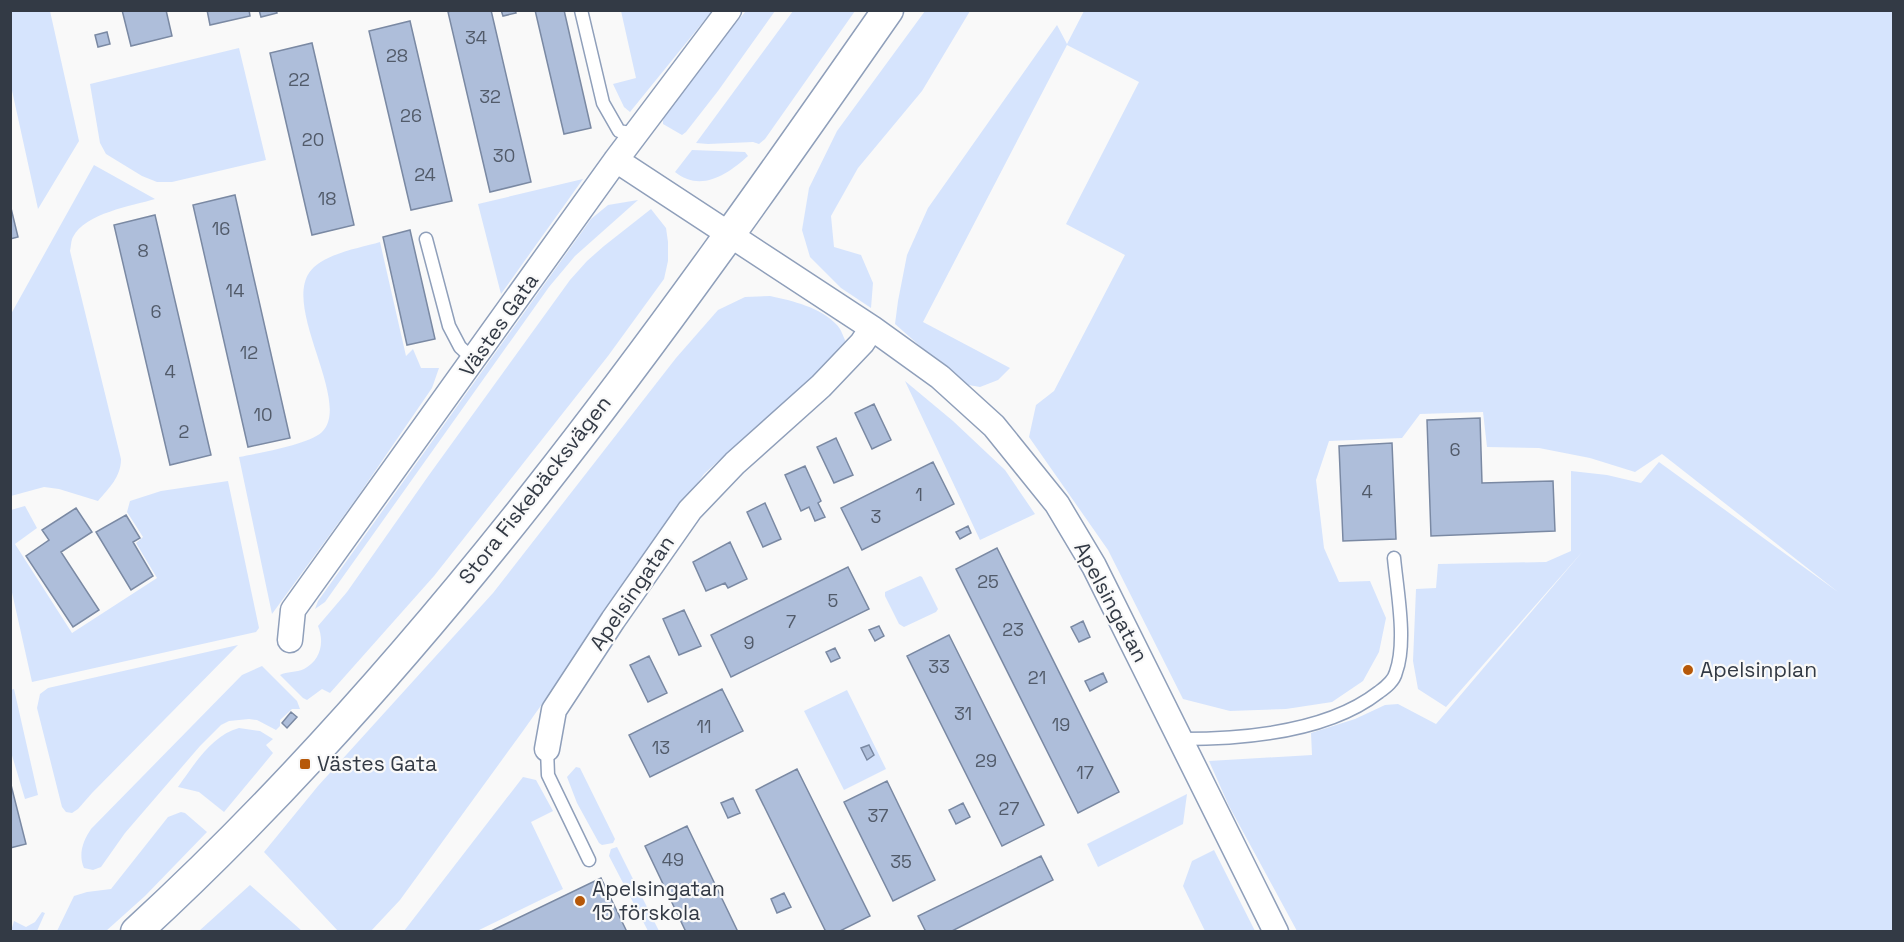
<svg xmlns="http://www.w3.org/2000/svg" width="1904" height="942" font-family="'Space Grotesk',sans-serif">
	<style>
		.green { fill: #d6e4fd }
		.building { fill: #aebeda; stroke: #7a89a3; stroke-width: 1.5 }
		.lines { fill: none; stroke-linecap: round; stroke-linejoin: round }
		.service-casing { stroke: #8f9fba; stroke-width: 15 }
		.minor-casing { stroke: #8f9fba; stroke-width: 27 }
		.tertiary-casing { stroke: #8f9fba; stroke-width: 33 }
		.service { stroke: #fff; stroke-width: 12 }
		.minor { stroke: #fff; stroke-width: 24 }
		.tertiary { stroke: #fff; stroke-width: 30 }
		.poi-dot { fill: #b65809; stroke: #f9f9f9; stroke-width: 2 }
		.labels { text-anchor: middle; stroke-width: 4.5; stroke-linejoin: round; paint-order: stroke }
		.number-label { font-size: 18px; fill: #525b6a }
		.street-label { font-size: 21px; fill: #333a45; stroke: #f9f9f9 }
		.poi-label { font-size: 21px; fill: #333a45; stroke: #f9f9f9; text-anchor: start }
	</style>
	<rect width="100%" height="100%" fill="#f9f9f9"/>
	<path class="green" d="M10,11H50L79,141L38,209L11,86Z
		M621,11H712L630,112L624,107L613,84L636,78Z
		M746,11H775L718,91L686,132L682,135L663,124C661,106 731,29 746,11Z
		M793,11H855L765,139L759,144L753,142L708,144L696,143Z
		M925,11H970L922,91L858,168L831,216L834,247L861,255L873,283L871,308L841,288L810,257L802,230L809,188L837,131Z
		M1084,11H1893V931H1297L1229,806L1209,761L1312,755L1311,733L1355,719L1385,705L1398,704L1436,724L1583,551L1446,707L1418,689L1413,661L1416,589L1436,588L1438,564L1546,562L1571,551V471L1607,475L1641,483L1659,462L1838,592L1662,454L1635,472L1590,458L1539,448L1487,447L1483,412L1420,414L1402,438L1329,441L1316,480L1324,548L1339,582L1370,581L1386,618L1379,652L1363,681L1332,702L1286,709L1230,711L1183,699L1108,550L1029,437L1036,405L1054,391L1125,255L1066,224L1139,82L1067,45L923,322L1010,368L998,380L980,387L963,384L895,324L898,301L907,255L928,208L1057,25L1067,44Z
		M239,48L266,160L172,182H157L142,176L106,154L100,143L90,84Z
		M692,150L745,152L748,156C728,174 701,193 675,172Z
		M94,165L155,199C132,206 85,213 73,237C71,240 71,247 70,251L121,459C121,477 109,488 98,501L59,489L44,487L11,496V314Z
		M583,179L501,294L478,204Z
		M638,200L575,256L549,287L325,602L315,609L318,601L591,219L608,205Z
		M651,209L666,228L668,242V261L664,279L608,356L434,576L330,693L322,689L307,700L303,698L280,675C287,671 296,673 304,669C320,661 325,643 318,626L347,592L429,475L570,280L587,261L604,246Z
		M380,242L406,356L413,349L421,368H439L432,388L358,496L272,614L239,457C258,453 308,445 322,432C352,403 284,311 309,273C321,254 360,248 380,242Z
		M770,296C793,301 820,307 837,325C841,329 843,336 846,342L839,359L750,432L704,474L523,731L400,900L371,931H338L264,852L318,786L493,593L676,358L718,310L745,297Z
		M905,381L953,421L1005,470L1035,514L980,540Z
		M228,481L259,628L256,632L32,682L11,588V510L25,506L37,528L15,544L72,633L157,578L136,543L143,537L127,512L130,501L161,491Z
		M920,576L922,577L938,609L936,612L904,627L899,624L885,596V592Z
		M238,645L92,793L78,809L72,813L66,812L62,807L37,708L40,694L48,688Z
		M262,666L297,701L300,709H292L280,720V726L276,730L257,720L249,719L229,721L221,725L200,746L125,833L101,867L93,870L84,868C78,854 83,841 91,829L242,675Z
		M14,689L38,795L25,799L11,752V690Z
		M847,690L886,769L844,790L804,711Z
		M239,728L260,731L273,739L266,745L273,753L224,812L199,792L178,787C193,766 212,735 239,728Z
		M576,767L580,768L615,839L613,843L602,845L599,843L577,803L567,777Z
		M523,777L536,780L553,811L531,822L563,889L477,931H404Z
		M1187,794L1183,824L1098,867L1087,844Z
		M181,812L185,813L207,832L145,896L106,931H57L74,896L87,892L111,889L168,817Z
		M617,847L659,931H648L609,856L611,849Z
		M1214,850L1255,931H1205L1183,886L1192,861Z
		M250,885L302,931H199Z
		M42,912L45,913L37,931H11L14,921L26,927L35,922Z"/>
	<path class="building" d="M122,10H166L172,36L131,46Z
		M207,10H249L250,16L210,25Z
		M259,10H276L277,13L261,17Z
		M453,10H491L531,182L490,192L448,12Z
		M501,10H515L516,13L503,16Z
		M535,10H564L591,128L564,134Z
		M410,21L452,201L411,210L369,31Z
		M107,32L110,44L98,47L95,35Z
		M312,43L354,225L312,235L270,53Z
		M235,195L290,438L248,447L193,205Z
		M10,204L18,237L10,239Z
		M155,215L211,455L170,465L114,225Z
		M410,230L435,339L407,345L383,237Z
		M874,404L891,440L872,449L855,413Z
		M1480,418L1482,483L1553,481L1555,531L1431,536L1427,420Z
		M836,438L853,475L834,483L817,447Z
		M1392,443L1396,539L1343,541L1339,446Z
		M933,462L954,504L862,550L841,508Z
		M805,466L821,501L818,503L825,517L815,521L809,507L801,511L785,475Z
		M765,503L781,539L763,547L747,512Z
		M76,508L92,532L61,552L99,610L73,627L26,556L49,540L42,530Z
		M126,515L140,538L133,542L153,576L131,590L96,532Z
		M968,526L971,533L960,539L956,532Z
		M730,542L747,579L728,588L725,583L706,591L693,562Z
		M997,548L1119,792L1078,813L956,569Z
		M848,567L869,609L731,677L711,635Z
		M684,610L701,646L679,655L663,619Z
		M1083,621L1090,637L1079,642L1071,627Z
		M879,626L884,636L875,641L869,630Z
		M949,635L1044,825L1002,846L907,656Z
		M835,648L840,658L831,662L826,652Z
		M649,656L667,693L648,702L630,665Z
		M1103,673L1107,682L1090,691L1085,681Z
		M722,689L743,731L650,777L629,735Z
		M291,712L297,717L287,728L282,723Z
		M869,745L874,755L867,760L861,748Z
		M797,769L870,916L838,932H826L756,790Z
		M10,781L26,844L10,848Z
		M887,781L935,880L893,901L844,802Z
		M733,798L740,813L728,818L721,803Z
		M963,803L970,817L956,824L949,810Z
		M687,826L738,932H686L645,846Z
		M1041,856L1053,880L950,932H926L918,916Z
		M601,878L627,932H489Z
		M784,893L791,907L777,913L771,899Z"/>
	<g class="lines">
		<defs>
			<path id="service" d="M581,10L603,103L619,131L635,134
				M426,239L449,326L460,347L474,360
				M1182,739C1244,739 1328,732 1379,692C1386,687 1394,681 1396,672C1407,642 1397,590 1394,558
				M547,749L548,775L589,860"/>
			<path id="minor" d="M616,160L872,328L940,377L994,426L1057,504L1094,566L1276,932
				M290,640L293,610L616,160L729,10
				M547,749L554,710L613,620L690,510L735,463L821,386L862,343L872,328"/>
			<path id="tertiary" d="M136,932C428,664 662,334 888,10"/>
		</defs>
		<use href="#service" class="service-casing"/>
		<use href="#minor" class="minor-casing"/>
		<use href="#tertiary" class="tertiary-casing"/>
		<use href="#service" class="service"/>
		<use href="#minor" class="minor"/>
		<use href="#tertiary" class="tertiary"/>
	</g>
	<g class="poi-dot">
		<circle cx="1688" cy="670" r="6"/>
		<rect x="299" y="758" width="12" height="12" rx="3"/>
		<circle cx="580" cy="901" r="6"/>
	</g>
	<g class="labels">
		<g class="number-label">
			<text x="476" y="44">34</text>
			<text x="397" y="62">28</text>
			<text x="299" y="86">22</text>
			<text x="490" y="103">32</text>
			<text x="411" y="122">26</text>
			<text x="313" y="146">20</text>
			<text x="504" y="162">30</text>
			<text x="425" y="181">24</text>
			<text x="327" y="205">18</text>
			<text x="221" y="235">16</text>
			<text x="143" y="257">8</text>
			<text x="235" y="297">14</text>
			<text x="156" y="318">6</text>
			<text x="249" y="359">12</text>
			<text x="170" y="378">4</text>
			<text x="263" y="421">10</text>
			<text x="184" y="438">2</text>
			<text x="1455" y="456">6</text>
			<text x="1367" y="498">4</text>
			<text x="919" y="501">1</text>
			<text x="876" y="523">3</text>
			<text x="988" y="588">25</text>
			<text x="833" y="607">5</text>
			<text x="791" y="628">7</text>
			<text x="1013" y="636">23</text>
			<text x="749" y="649">9</text>
			<text x="939" y="673">33</text>
			<text x="1037" y="684">21</text>
			<text x="963" y="720">31</text>
			<text x="1061" y="731">19</text>
			<text x="704" y="733">11</text>
			<text x="661" y="754">13</text>
			<text x="986" y="767">29</text>
			<text x="1085" y="779">17</text>
			<text x="1009" y="815">27</text>
			<text x="878" y="822">37</text>
			<text x="673" y="866">49</text>
			<text x="901" y="868">35</text>
		</g>
		<g class="street-label">
			<text transform="translate(499 325) rotate(-55)" y="7">Västes Gata</text>
			<text transform="translate(535 490) rotate(-52)" y="7">Stora Fiskebäcksvägen</text>
			<text transform="translate(632 593) rotate(-56)" y="7">Apelsingatan</text>
			<text transform="translate(1111 602) rotate(62)" y="7">Apelsingatan</text>
		</g>
		<g class="poi-label">
			<text x="1700" y="677">Apelsinplan</text>
			<text x="317" y="771">Västes Gata</text>
			<text x="592" y="896">Apelsingatan<tspan x="592" dy="24">15 förskola</tspan></text>
		</g>
	</g>
	<rect width="1904" height="942" fill="none" stroke="#333a45" stroke-width="24"/>
</svg>
